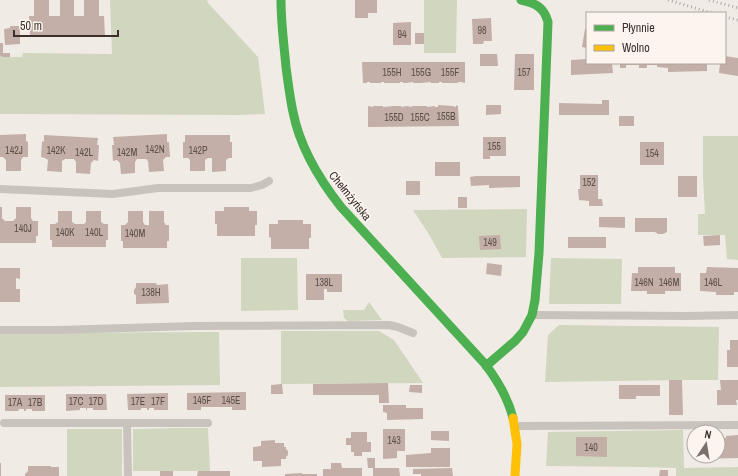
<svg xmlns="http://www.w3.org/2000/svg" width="738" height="476" font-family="'Archivo Narrow',sans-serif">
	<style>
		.green { fill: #d1d6bf }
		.building { fill: #c3afa7 }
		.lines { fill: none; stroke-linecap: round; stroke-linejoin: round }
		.lane { stroke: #c9c3be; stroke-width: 8 }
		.fast { stroke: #4caf50; stroke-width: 9 }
		.slow { stroke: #ffc107; stroke-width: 9 }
		.rail { stroke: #b1aca8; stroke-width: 3; stroke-dasharray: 1 3; stroke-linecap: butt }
		.labels { text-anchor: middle; stroke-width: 3.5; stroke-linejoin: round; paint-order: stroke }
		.number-label { font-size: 10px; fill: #5d504a }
		.street-label { font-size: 12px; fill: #3b302b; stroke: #fbf5ee }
	</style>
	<rect width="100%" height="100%" fill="#f0ebe5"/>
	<path class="green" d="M110,0H207L208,3L258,57L265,114L240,115L0,114V56H2L3,57H22L23,53L112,54Z
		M424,0H457L456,53H424Z
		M703,136H738V260L727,259L725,235H698V214H705L703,177Z
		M527,209L526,257L442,258L430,236L413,210Z
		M241,258H297L298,310L241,311Z
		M551,258L622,259L621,304H549Z
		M369,302L382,320L348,321L344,318L343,310H364Z
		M559,325L719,327L718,380H682L545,382L548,335Z
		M281,331H379L394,340L423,383L281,384Z
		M219,332L220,385L0,387V333Z
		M179,428H208L210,471H133V429Z
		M67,429H122V476H67Z
		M683,430L684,468L738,467V476H676V468L643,467L546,466L548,432Z"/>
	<path class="building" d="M34,0H49V16H60V0H74V16H84V0H99V16H104L105,36H30L29,16H34Z
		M355,0H377V13H368V18H355Z
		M491,18L492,41H484L483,44H473L472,19Z
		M411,22V45H393V23Z
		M10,26H20V44L5,45L4,29L10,28Z
		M585,29H587V48L582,47Z
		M415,33H424V44H415Z
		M0,43H3V53H10V57H2V56H0Z
		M480,54H497L498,66H480Z
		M515,54H534V90H514Z
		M725,56L738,58V76L719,73L720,63H725Z
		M587,59V63H612L613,73L571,75V60Z
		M362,62H465V83L461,82H458V83H442V82H439V83H431V82L421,83H413V82L406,83H403V82H400V83H384V82H381V83H370V82H367V83H363Z
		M620,63H707V71L668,72V68L657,67V65H647V68H639V65H626V68H620Z
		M602,100H609V115H559V103L602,104Z
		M438,105L453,106L456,107V105L458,106L459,126L368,127V106L373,107V106H383V107L394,106H401V107L407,106L412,107V106H427V107L435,106V107H438Z
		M486,105H501V114L486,115Z
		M619,116H634V126H619Z
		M26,134V141L28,142V157H23L21,160V171H6V160L3,157H0V135Z
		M167,134V142H169L170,157H166L163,160L164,171L149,172L148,161L146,159H137L135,162V173L121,174L120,163L117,160L113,161L112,145H114L113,137Z
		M44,135L98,138L97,145H99L98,161L94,160L91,163L90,174L76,173V162L74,159H65L62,161V172L47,171L48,160L45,158L41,157L42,141L44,142Z
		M185,135H230V142H232V158H229L226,160V171L212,172V158H208L205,160V171H190V160L188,158H183V142H185Z
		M483,137H506V156H490V159H483Z
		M640,142H664V165H640Z
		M435,162H460V176H435Z
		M580,175H598V199H602L603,206H589V201L579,200L578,189H580Z
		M476,176H520V187L489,188V185L471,186L470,177Z
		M678,176H697V197H678Z
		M406,181H420V195H406Z
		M458,197H467V208H458Z
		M0,207H2V218L5,221H13L16,218V207H31V218L33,221H38V236H36V243H0Z
		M224,207H249V211H257V225H255V236H217V224H215V211H224Z
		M58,211H72V222L75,224H84L86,222V211H101V222L104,224H108V240H106V247H52V240H50V224H55L58,222Z
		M128,211H143V222L145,225H149V211H164V222L166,225H169V241H167V248H123V241H121V225H125L128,222Z
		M599,217H625V228L599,227Z
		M635,218H667V232L663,234H658L655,232H635Z
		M278,220H303V224H311V238H309V249H271V238L269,237V224H278Z
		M500,235L501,249L480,250L479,236Z
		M720,235V245L704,246L703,236Z
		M568,237H606V248H568Z
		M487,263L502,265L501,276L486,274Z
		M638,267H675V273H681V291H665V294H647V291H631L632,273H638Z
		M707,267L738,268V292H734V295H716V292L700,291V273H706Z
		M0,268H20V279L16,278V289H20V302H0Z
		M306,274H342V292H327V289H324V300H306Z
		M136,283H156L157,285L168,284L169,303L136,304V295L134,294V290L136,287Z
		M730,340H738V367H727V350H730Z
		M669,380H682L683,415H669Z
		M720,380H738V400H736L737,405H717V390H721Z
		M388,383L389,403H379V395H313V384Z
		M282,384L283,394H271V385Z
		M410,385H422V393L409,392Z
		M619,385H660V396H636V399H619Z
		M246,392V410H232V407H201V410H187V393Z
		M168,393V410H154V408H149V410H147V408H141V410H128L127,394Z
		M66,394H106L107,410H93V408H87V410H86V408H80V410L66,411Z
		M5,395H45V411H32V409H26V411H24V409H18L19,411H5Z
		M383,405H406V408H423V419L387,420V413L383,412Z
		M383,429H405V451H397V458L383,459Z
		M431,431H449V441L431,440Z
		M351,432H367V442H371V452H362V456H354V452H351V445H346V438H351Z
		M738,435V458L700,459V456H718V436H721V438H726V436Z
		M576,437H607V457L576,456Z
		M275,440V443H284V447H286V449L288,451V455L286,457V459H281V466L262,467V461H253V447L261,446V441Z
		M431,448H450V467H406V455L431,453Z
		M367,458H375V468H399L400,476H373V468H368Z
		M0,463H1V476H0Z
		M331,463H341L342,468H362V476H323V469H331Z
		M28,466H51V467H59V476H25V474L28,471Z
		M452,468L453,476H421V474H413V469Z
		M660,470H668V476H659Z
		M160,471H173V476H160Z
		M198,471H230V476H197Z
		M302,473V474H317V476H285V474Z"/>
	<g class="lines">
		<path class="lane" d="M0,189L113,194L158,188H251L262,185L269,181
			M533,315L687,316L738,315
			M0,330H57L194,326L389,325L398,327L413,333
			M4,423H208
			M127,423L128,476
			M516,426L738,425"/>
		<path class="fast" d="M281,0C281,23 284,45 286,67C288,82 290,98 293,112C300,148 319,179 341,207L485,364C498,381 508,398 513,418
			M486,366L515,341L523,332L532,315L535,300L539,253L548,22C544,7 535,3 521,0"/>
		<path class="slow" d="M513,418L517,444L515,476"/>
		<path class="rail" d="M668,0L712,13
			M709,0L738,8
			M725,17L738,20"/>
	</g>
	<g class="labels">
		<g class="number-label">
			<text x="482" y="34">98</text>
			<text x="402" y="38">94</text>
			<text x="392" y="76">155H</text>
			<text x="421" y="76">155G</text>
			<text x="450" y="76">155F</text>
			<text x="524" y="76">157</text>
			<text x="446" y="120">155B</text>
			<text x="394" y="121">155D</text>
			<text x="420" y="121">155C</text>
			<text x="494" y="150">155</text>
			<text x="155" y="153">142N</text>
			<text x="14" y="154">142J</text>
			<text x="56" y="154">142K</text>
			<text x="198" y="154">142P</text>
			<text x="84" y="156">142L</text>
			<text x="127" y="156">142M</text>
			<text x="652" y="157">154</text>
			<text x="589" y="186">152</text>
			<text x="23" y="232">140J</text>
			<text x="65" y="236">140K</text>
			<text x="94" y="236">140L</text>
			<text x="135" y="237">140M</text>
			<text x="490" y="246">149</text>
			<text x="324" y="286">138L</text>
			<text x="644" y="286">146N</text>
			<text x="669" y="286">146M</text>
			<text x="713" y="286">146L</text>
			<text x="151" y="296">138H</text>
			<text x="202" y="404">145F</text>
			<text x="231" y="404">145E</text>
			<text x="76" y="405">17C</text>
			<text x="96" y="405">17D</text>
			<text x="138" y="405">17E</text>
			<text x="158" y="405">17F</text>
			<text x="15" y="406">17A</text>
			<text x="35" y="406">17B</text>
			<text x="394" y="444">143</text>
			<text x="591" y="451">140</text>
		</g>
		<g class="street-label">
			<text transform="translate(350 196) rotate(51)" y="4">Chełmżyńska</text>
		</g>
	</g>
	<rect x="586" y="12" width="140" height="52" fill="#fbf5ee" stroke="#aea6a0"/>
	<rect x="594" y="25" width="20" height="6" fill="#4caf50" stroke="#aea6a0"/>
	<text x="622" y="32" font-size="12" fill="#3b302b">Płynnie</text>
	<rect x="594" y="45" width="20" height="6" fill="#ffc107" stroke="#aea6a0"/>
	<text x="622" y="52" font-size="12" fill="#3b302b">Wolno</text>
	<g transform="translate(706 444) rotate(12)"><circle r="19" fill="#fbf5ee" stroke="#aea6a0"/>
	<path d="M0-3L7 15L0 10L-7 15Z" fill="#7a716c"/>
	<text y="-6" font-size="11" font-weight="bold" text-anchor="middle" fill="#3b302b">N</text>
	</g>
	<path d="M14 30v6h104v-6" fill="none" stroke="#3b302b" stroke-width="2"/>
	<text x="20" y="30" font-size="12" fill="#3b302b" stroke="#fbf5ee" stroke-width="3" paint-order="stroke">50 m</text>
</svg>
